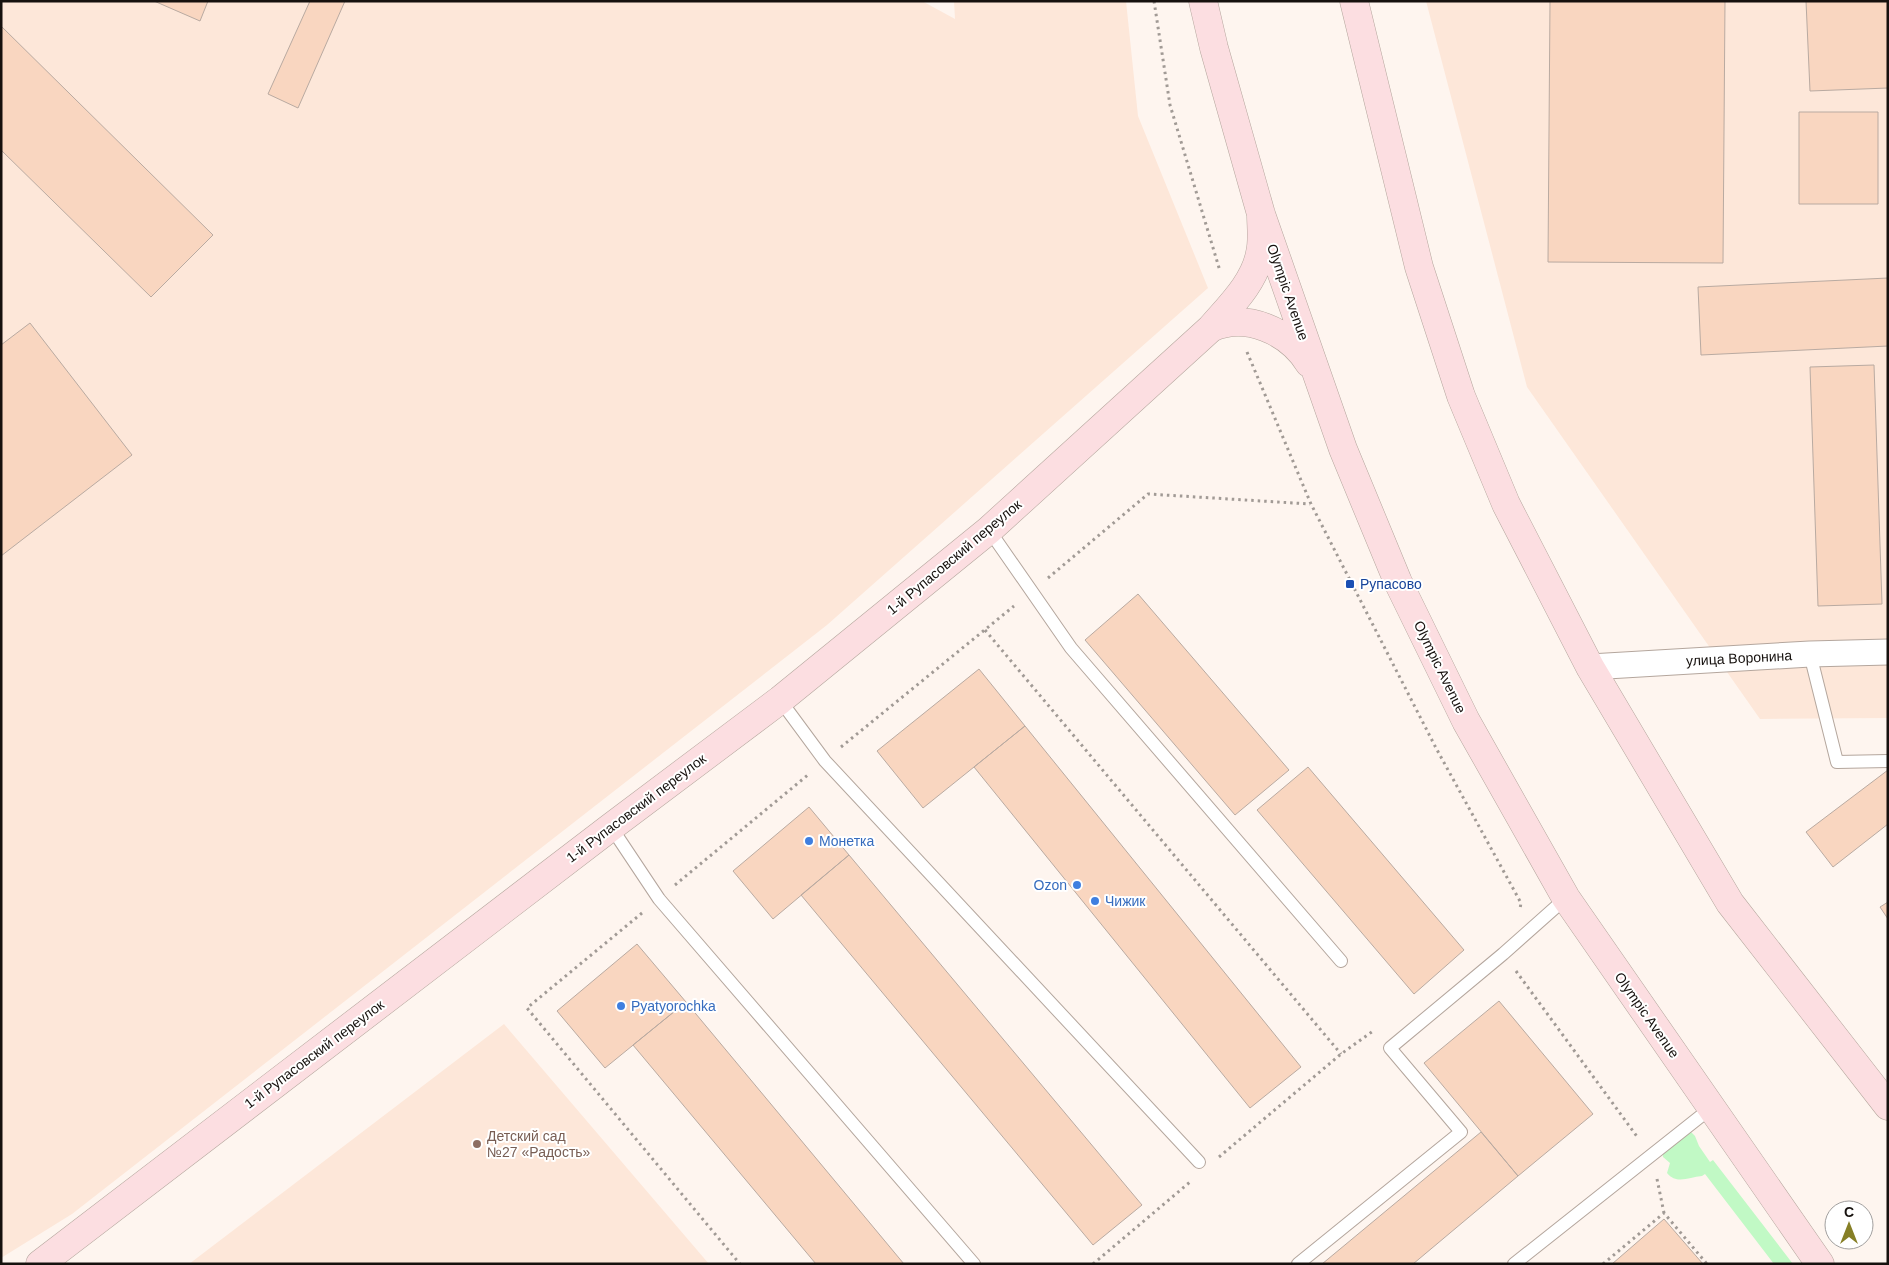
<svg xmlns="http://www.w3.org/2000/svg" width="1889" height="1265" font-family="Helvetica,sans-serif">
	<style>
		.built { fill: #fde7d9 }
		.green { fill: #c1f9c5 }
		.building { fill: #f9d6c0; stroke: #b9aaa1 }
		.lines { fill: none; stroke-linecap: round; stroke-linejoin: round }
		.lane-casing { stroke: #b4a69d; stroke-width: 14 }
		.street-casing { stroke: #b4a69d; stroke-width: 27 }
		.secondary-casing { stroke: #b4a69d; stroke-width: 29 }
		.path { stroke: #a19a95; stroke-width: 3; stroke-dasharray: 2.5 4; stroke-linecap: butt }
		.lane { stroke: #fff; stroke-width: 12 }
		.street { stroke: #fff; stroke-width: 25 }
		.secondary { stroke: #fcdee1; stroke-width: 28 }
		.transit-dot { fill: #1a4fb4; stroke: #fff; stroke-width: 2 }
		.shop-dot { fill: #3f7fe0; stroke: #fff; stroke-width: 2 }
		.education-dot { fill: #8d6e63; stroke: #fff; stroke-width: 2 }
		.labels { text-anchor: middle; stroke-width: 4; stroke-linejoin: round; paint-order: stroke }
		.street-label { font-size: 14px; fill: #16110e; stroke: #fff }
		.transit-label { font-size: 14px; fill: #164399; stroke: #fff; text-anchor: start }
		.shop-label { font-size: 14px; fill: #366cbe; stroke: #fff; text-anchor: start }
		.education-label { font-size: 14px; fill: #785e54; stroke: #fff; text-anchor: start }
	</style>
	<rect width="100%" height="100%" fill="#fef5ef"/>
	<path class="built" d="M1,1H922L955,19L954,1H1126L1138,116L1208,288L827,625L72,1214L1,1258Z
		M1426,1H1888V718L1760,719L1527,387Z
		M504,1024L709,1264H189Z"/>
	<path class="green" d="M1691,1132L1695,1136L1699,1146L1710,1162L1713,1160L1793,1264H1774L1705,1174L1702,1176C1689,1177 1677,1185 1667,1173L1670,1163L1663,1157L1662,1150Z"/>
	<path class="building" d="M154,1H208L200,21Z
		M310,1H345L298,108L268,94Z
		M1550,1H1725L1723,263L1548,262Z
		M1806,1H1888V88L1810,91Z
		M1,26L213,235L151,297L1,150Z
		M1799,112H1878V204H1799Z
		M1888,278V346L1701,355L1698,287Z
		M30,323L132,455L1,556V345Z
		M1874,365L1882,604L1818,606L1810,367Z
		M1138,594L1289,770L1235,815L1085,640Z
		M979,669L1025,726L923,808L877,751Z
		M1025,726L1301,1067L1250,1108L974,767Z
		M1308,767L1464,950L1414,994L1257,810Z
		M1888,770V824L1833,867L1806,832Z
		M809,807L849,855L773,919L733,871Z
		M849,855L1142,1205L1093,1245L801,895Z
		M1888,902V919L1880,907Z
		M637,944L686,1002L605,1068L557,1011Z
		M1499,1001L1593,1114L1518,1176L1424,1063Z
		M686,1002L904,1264H816L633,1045Z
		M1481,1132L1518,1176L1413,1264H1322Z
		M1664,1219L1703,1264H1612Z"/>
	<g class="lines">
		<defs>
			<path id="lane" d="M989,530L1071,648L1341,961
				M1810,654L1837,762L1888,761
				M780,700L825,761L1199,1162
				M611,827L659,899L974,1264
				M1298,1264L1461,1132L1390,1048L1503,954L1566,898
				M1514,1264L1711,1108"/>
			<path id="street" d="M1590,667L1810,654L1888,652"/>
			<path id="secondary" d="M1203,1L1214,48L1261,214L1343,449L1398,582L1466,721L1566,898L1820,1264
				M1354,1L1419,267L1461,396L1506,504L1590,667L1730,903L1888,1106
				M1211,328C1246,312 1289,331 1309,363
				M40,1264L611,827L780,700L989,530L1211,328C1230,306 1255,282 1260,253C1263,240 1261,227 1261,214"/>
		</defs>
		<use href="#lane" class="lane-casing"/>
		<use href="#street" class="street-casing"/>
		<use href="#secondary" class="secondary-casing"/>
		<path class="path" d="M1154,1L1170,105L1220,271
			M1247,352L1311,504L1436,748L1521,903L1520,909
			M1048,578L1148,494L1310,504
			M985,630L1341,1054
			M841,747L1014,606
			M675,885L809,774
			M642,913L527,1008L740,1264
			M1516,971L1638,1138
			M1219,1157L1341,1054L1373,1031
			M1657,1179L1664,1213
			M1093,1264L1190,1182
			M1603,1264L1664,1213L1707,1264"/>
		<use href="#lane" class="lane"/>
		<use href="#street" class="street"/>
		<use href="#secondary" class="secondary"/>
	</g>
	<rect class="transit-dot" x="1345" y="579" width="10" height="10" rx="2.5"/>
	<g class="shop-dot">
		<circle cx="809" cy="841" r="5"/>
		<circle cx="1077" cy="885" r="5"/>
		<circle cx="1095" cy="901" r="5"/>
		<circle cx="621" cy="1006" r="5"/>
	</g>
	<circle class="education-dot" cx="477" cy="1144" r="5"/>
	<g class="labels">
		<g class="street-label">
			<text transform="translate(1288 292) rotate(71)" y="5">Olympic Avenue</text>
			<text transform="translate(954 557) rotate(-40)" y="5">1-й Рупасовский переулок</text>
			<text transform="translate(1739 658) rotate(-3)" y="5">улица Воронина</text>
			<text transform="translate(1440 667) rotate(64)" y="5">Olympic Avenue</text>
			<text transform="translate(636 808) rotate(-37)" y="5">1-й Рупасовский переулок</text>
			<text transform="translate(1647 1015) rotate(55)" y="5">Olympic Avenue</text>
			<text transform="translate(314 1054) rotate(-37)" y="5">1-й Рупасовский переулок</text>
		</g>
		<g class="transit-label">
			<text x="1360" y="589">Рупасово</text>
		</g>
		<g class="shop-label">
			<text x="819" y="846">Монетка</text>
			<text x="1067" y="890" text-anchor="end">Ozon</text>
			<text x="1105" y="906">Чижик</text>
			<text x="631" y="1011">Pyatyorochka</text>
		</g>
		<g class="education-label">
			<text x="487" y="1141">Детский сад<tspan x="487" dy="16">№27 «Радость»</tspan></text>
		</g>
	</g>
	<rect width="1889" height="1265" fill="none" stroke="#16110e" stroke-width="5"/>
	<g transform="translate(1849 1225)"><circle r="24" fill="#ffffff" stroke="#a2a09f"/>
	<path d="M0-4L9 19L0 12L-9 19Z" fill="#867f26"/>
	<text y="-8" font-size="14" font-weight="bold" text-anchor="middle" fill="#16110e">С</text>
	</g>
</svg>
